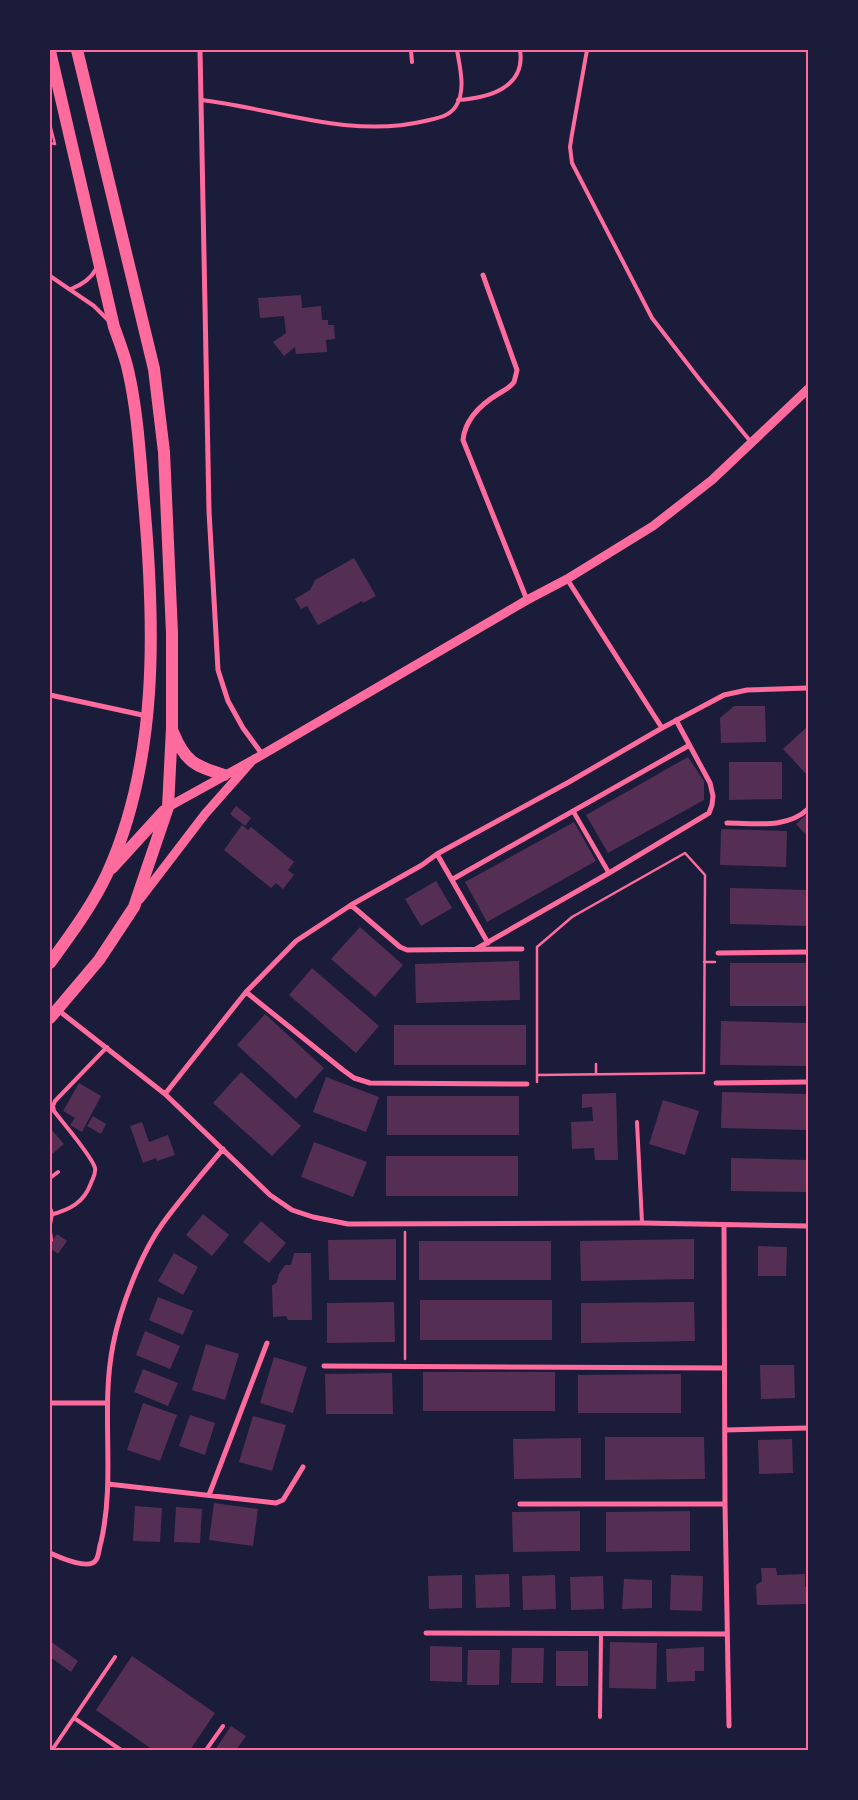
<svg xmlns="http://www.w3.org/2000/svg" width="858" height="1800" font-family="Cabin,sans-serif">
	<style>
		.building { fill: #542f53 }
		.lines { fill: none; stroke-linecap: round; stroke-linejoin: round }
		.path { stroke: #ff6b9d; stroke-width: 2.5 }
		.service { stroke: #ff6b9d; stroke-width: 4 }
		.pedestrian { stroke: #ff6b9d; stroke-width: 4.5 }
		.minor { stroke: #ff6b9d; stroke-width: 5 }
		.tertiary { stroke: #ff6b9d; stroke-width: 9 }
		.trunk { stroke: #ff6b9d; stroke-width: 12 }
		.neatline { fill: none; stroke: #ff6b9d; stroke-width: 2 }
	</style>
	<rect width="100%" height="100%" fill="#1b1b3a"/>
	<path class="building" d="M301,295L302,308L321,306L322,320H328V325H334L335,339L326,340L327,352L296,354L295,347L284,356L273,342L286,333L284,316L260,318L258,298Z
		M354,558L376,596L363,603L362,601L318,625L307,606L301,609L295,599L310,590L315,580Z
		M734,706H765L766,742L721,743L720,718Z
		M808,726V776L783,749Z
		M688,757L704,781V800L608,853L586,815Z
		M729,762H782V799L729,800Z
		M236,806L251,818L245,826L230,814Z
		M808,813V837L796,824Z
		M574,822L596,861L487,922L465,882Z
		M242,825L248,830L251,827L294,862L288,870L294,875L283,889L276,883L271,888L224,850Z
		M721,829L787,831L786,867L720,865Z
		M436,881L452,908L421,926L405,899Z
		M730,888L808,890V926L730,924Z
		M360,927L403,965L375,997L331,959Z
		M519,961L520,1000L416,1003L415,964Z
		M730,963H808V1006H730Z
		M312,968L379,1026L356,1053L289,995Z
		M265,1014L324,1068L296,1099L237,1045Z
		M721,1021L808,1023V1066L720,1065Z
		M394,1025H526V1065H394Z
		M241,1072L301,1126L272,1156L213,1103Z
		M326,1077L379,1097L366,1132L313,1112Z
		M79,1083L101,1096L82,1132L70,1125L75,1118L63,1111Z
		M722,1092L808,1094V1130L721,1128Z
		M616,1093L618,1160H595L594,1148L572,1149L571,1122L593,1121L592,1107L582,1108V1094Z
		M387,1096H519V1135H387Z
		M663,1100L699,1111L685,1155L649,1144Z
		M93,1116L106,1124L101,1134L87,1126Z
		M142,1122L149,1142L168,1135L175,1155L157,1161L156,1158L143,1163L130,1126Z
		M50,1128L64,1144L50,1156Z
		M314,1142L367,1162L353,1197L301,1177Z
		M386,1156H518V1196H386Z
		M731,1158L808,1160V1192L731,1191Z
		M203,1214L229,1235L212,1256L186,1235Z
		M261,1221L286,1243L269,1263L243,1242Z
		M57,1234L67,1241L58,1254L50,1248V1244Z
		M396,1239V1280H329L328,1240Z
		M694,1239V1279L581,1281L580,1241Z
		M419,1241H551V1280H419Z
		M758,1246L787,1247L786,1276H758Z
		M174,1253L198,1267L183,1295L158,1281Z
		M294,1253H311L312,1320H288L286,1316L273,1317L272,1286L277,1282L279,1274L285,1265H291Z
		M158,1297L193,1311L183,1335L149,1320Z
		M420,1300H552V1340H420Z
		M394,1302L395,1342L327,1343V1303Z
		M694,1302L695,1341L581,1343V1303Z
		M145,1331L180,1346L170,1369L136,1355Z
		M206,1344L239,1354L225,1400L192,1390Z
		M274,1357L307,1367L293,1413L260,1403Z
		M760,1365H794L795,1398L761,1399Z
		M143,1369L178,1383L168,1406L134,1392Z
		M423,1372H555V1411H423Z
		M392,1373L393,1414H326L325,1374Z
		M681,1374V1413H578V1375Z
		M143,1403L177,1415L160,1461L127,1450Z
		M190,1415L215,1423L205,1455L179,1446Z
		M253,1416L286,1425L272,1471L239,1462Z
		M605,1437H704L705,1479L605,1480Z
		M581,1438V1478L514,1479L513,1439Z
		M792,1439L793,1473L759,1474L758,1440Z
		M214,1503L258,1509L253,1546L209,1540Z
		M135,1506L162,1508L160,1542L133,1541Z
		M176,1507L202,1509L200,1543L174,1542Z
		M580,1511V1551L513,1552L512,1512Z
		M690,1511V1551L606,1552V1512Z
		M761,1568H776L777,1575L805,1574V1587H808V1604L757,1605L756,1585L762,1581Z
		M509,1574L510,1607L476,1608L475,1575Z
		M462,1575V1608L429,1609L428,1576Z
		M555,1575L556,1609L523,1610L522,1576Z
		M671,1575L703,1576L702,1611L670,1610Z
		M603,1576L604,1609L571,1610L570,1577Z
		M624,1579L652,1580V1608L622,1609Z
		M50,1641L78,1661L71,1672L50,1657Z
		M610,1642L657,1643L656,1689L609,1688Z
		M430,1646L462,1647V1682L430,1681Z
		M704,1647V1671H695V1681L667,1682L666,1649Z
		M512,1648H544L543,1683H511Z
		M468,1650H500L499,1685H467Z
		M556,1651H588V1686H556Z
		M132,1656L215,1713L190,1750H153L96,1710Z
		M231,1726L246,1736L236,1750H215Z"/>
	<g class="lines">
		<path class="path" d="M50,124L55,144L50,143
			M704,962H715
			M596,1064V1074
			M537,1082V947L572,917L685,853L705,875L704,1073L537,1075
			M405,1232V1359"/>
		<path class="service" d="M411,50L412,62
			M587,50L572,134L570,147L572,163L652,318L700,380L751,442
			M202,100C276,109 350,139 425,121C437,118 449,117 456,106C466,90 460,68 457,50
			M458,100C488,98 526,88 520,50
			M50,276L94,306L108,320
			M71,289C81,285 91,279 96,269
			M637,1122L642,1223
			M50,1178L58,1172
			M50,1208L52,1214L50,1224
			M50,1215C69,1210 84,1203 91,1183C93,1178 96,1174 95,1168C92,1156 63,1123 54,1111L53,1106L55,1101L107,1047
			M50,1232L51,1240
			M600,1717L601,1634
			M74,1718L121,1750
			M52,1750L115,1657
			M206,1750L223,1726"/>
		<path class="pedestrian" d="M573,811L609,873"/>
		<path class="minor" d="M200,50L209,511L218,670L228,701L243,728L262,754
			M483,275L517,370C516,374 515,379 514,382C511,387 503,391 498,394C480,405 465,419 463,440L527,600
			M567,579L662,728
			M50,695L147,716
			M727,823C755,823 787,829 808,809
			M437,854L488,943
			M453,879L688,746
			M351,905L400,947L407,950L522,949
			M476,949L609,873L709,813L712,805L713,796L710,783L676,720
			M718,953L808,952
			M246,992L343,1070L354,1078L370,1083L527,1084
			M58,1010L165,1094L270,1195L292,1210L313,1217L348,1224L642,1223L808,1226
			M716,1083L808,1082
			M165,1094L246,992L296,941L351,905L422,865L437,854L569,782L662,728L724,695L747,690L808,688
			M724,1225L725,1504L729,1726
			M324,1366L724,1368
			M50,1403H107
			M725,1430L808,1428
			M108,1484L276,1503L283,1500L303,1467
			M209,1495L267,1343
			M520,1504H725
			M50,1553C59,1557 89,1571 96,1560C99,1556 99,1547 101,1542C116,1477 100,1410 113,1345C120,1308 141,1253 163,1223C182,1197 203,1173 223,1149
			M426,1633L726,1634"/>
		<path class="tertiary" d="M168,807L253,760L527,600L567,579L653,526L712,480L808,389
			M140,899L205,814L251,762"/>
		<path class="trunk" d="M50,51L114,327C119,341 125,356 128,370C138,413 140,458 144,502C155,624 159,760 107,874C92,906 71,934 50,963
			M173,732C185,762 195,766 224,775
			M112,868L164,811
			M50,1018L99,960L134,907L168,807L172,728V633L164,452L154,369L77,50"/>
	</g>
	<rect width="858" height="1800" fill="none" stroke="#1b1b3a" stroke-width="102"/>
	<rect x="51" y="51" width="756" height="1698" class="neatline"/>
</svg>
